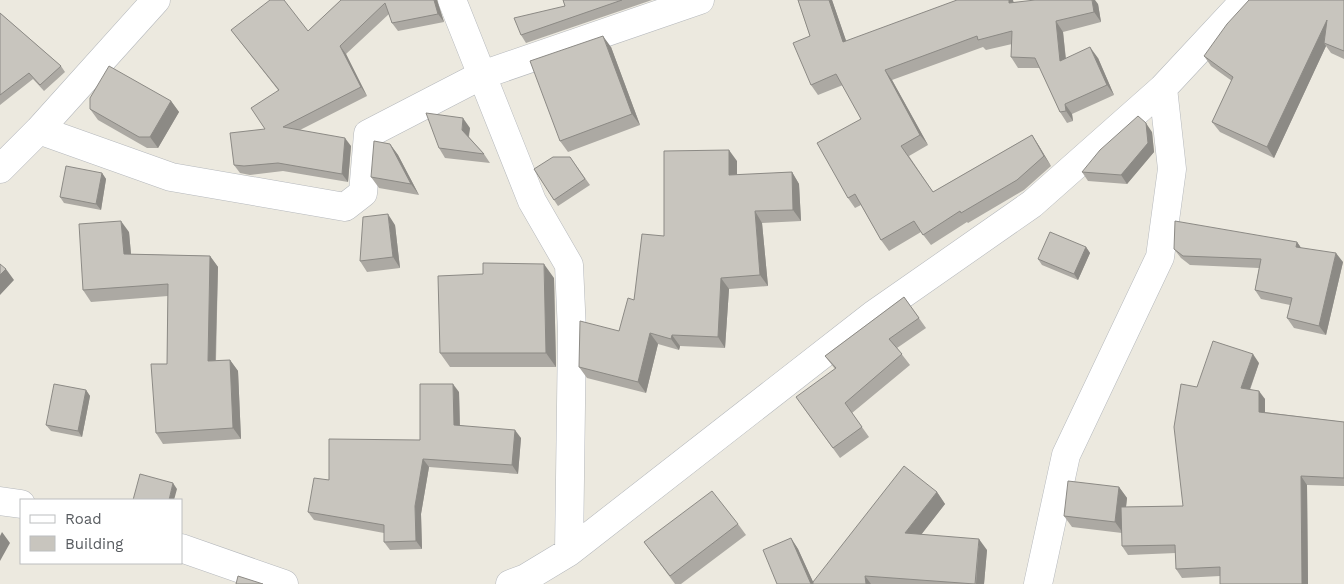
<svg xmlns="http://www.w3.org/2000/svg" width="1344" height="584" font-family="'Work Sans',sans-serif">
	<style>
		.lines { fill: none; stroke-linecap: round; stroke-linejoin: round }
		.minor-casing { stroke: #b5b8bc; stroke-width: 29 }
		.minor { stroke: #fff; stroke-width: 28 }
		.wall { fill: #aca9a3 }
		.shaded-wall { fill: #8c8a85 }
		.building { fill: #c8c5be; stroke: #8c8a85 }
	</style>
	<rect width="100%" height="100%" fill="#ece9df"/>
	<g class="lines">
		<defs>
			<path id="minor" d="M452,0L532,201L569,265L572,332L569,552
				M39,130L171,177L345,207L363,193L368,134L482,75L700,0
				M0,169L39,130L156,0
				M0,501L21,504
				M181,548L284,584
				M510,584L526,578L569,552L873,315L1032,204L1163,88
				M1038,584L1066,455L1160,257L1172,169L1163,88L1245,0"/>
		</defs>
		<use href="#minor" class="minor-casing"/>
		<use href="#minor" class="minor"/>
	</g>
	<path class="wall" d="M341,0H437L444,22L398,31L392,23L389,14L346,54L367,96L300,130L351,146L348,182L283,171L250,175L240,173L234,165L265,129L278,90L231,30L308,31Z
		M563,0H652L526,43L521,35L565,6Z
		M798,0H832L846,41L1014,2L1098,4L1101,22L1063,32L1066,59L1098,58L1114,95L1072,114L1073,121L1067,123L1060,112L1040,68H1018L1011,57L1012,44L986,50L983,47L892,80L928,145L909,156L933,192L1032,135L1039,146L1051,166L1024,190L968,223L967,222L931,245L921,232L889,251L881,240L861,205L855,208L848,198L861,119L843,85L818,95L811,85L810,36Z
		M1344,0V59L1331,53L1326,46L1274,158L1220,132L1212,122L1232,81L1211,66L1204,56Z
		M0,13L61,66L65,72L44,91L33,79L0,105Z
		M611,47L640,125L568,152L560,141Z
		M171,101L179,112L158,148H147L98,120L90,109Z
		M470,128L469,137L484,154L490,163L445,158L439,148Z
		M1152,132L1154,152L1127,184L1088,181L1082,172Z
		M390,144L398,155L419,195L379,188L371,177Z
		M570,157L590,185L558,206L554,200Z
		M737,161V175L792,172L799,184L801,221L762,223L768,286L729,289L725,348L680,346L679,350L658,344L646,393L587,378L579,367L619,331L664,236Z
		M102,173L106,179L101,210L64,203L60,197Z
		M395,225L400,268L367,272L360,261Z
		M129,232L131,254L210,256L218,267L216,361L230,360L238,371L241,439L163,444L156,433L167,364L168,296L91,302L83,290Z
		M1297,242L1301,248L1343,262L1326,335L1294,328L1287,318L1290,305L1261,299L1255,290L1259,268L1190,265L1181,258L1174,249Z
		M1086,247L1090,253L1078,280L1042,265L1038,259Z
		M554,278L556,367H450L440,353Z
		M904,297L926,328L897,348L910,365L852,413L869,437L840,458L803,407L835,369L825,356Z
		M1259,363L1250,390L1265,399V412L1344,422V486L1307,485L1308,584H1220V576L1182,578L1176,569V553L1128,555L1122,546V533L1072,527L1064,516L1119,487L1127,498L1126,507L1183,506L1197,387Z
		M86,390L90,396L82,437L51,431L46,425Z
		M459,392L460,425L521,438L518,474L429,467L421,514L422,549L390,550L384,542V533L314,520L308,512L420,440Z
		M937,492L945,504L921,535L987,550L984,584H777L791,538L798,549L813,582Z
		M738,524L746,535L681,584H675L644,542Z"/>
	<path class="shaded-wall" d="M434,0H437L444,22L438,14Z
		M829,0H832L850,52L843,42Z
		M1009,0H1013L1017,13L1009,3Z
		M1092,0H1095L1098,4L1101,22L1094,12Z
		M1327,20L1324,43L1326,46L1274,158L1267,147Z
		M1056,21L1063,32L1067,72L1060,61Z
		M603,36L611,47L640,125L632,114Z
		M340,46L346,54L367,96L361,87Z
		M1090,47L1098,58L1114,95L1107,85Z
		M885,70L892,80L928,145L920,135Z
		M171,101L179,112L158,148L150,137Z
		M1065,104L1072,114L1073,121L1066,111Z
		M463,118L470,128L468,139L462,130Z
		M1146,123L1152,132L1154,152L1127,184L1121,175Z
		M1032,135L1039,146L1051,166L1044,156Z
		M345,138L351,146L348,182L342,174Z
		M390,144L398,155L419,195L411,184Z
		M729,150L737,161V187L729,175Z
		M792,172L799,184L801,221L793,210Z
		M102,173L106,179L101,210L96,204Z
		M755,211L762,223L768,286L760,275Z
		M388,214L395,225L400,268L393,257Z
		M121,221L129,232L132,265L124,254Z
		M1297,242L1304,252L1296,247Z
		M1086,247L1090,253L1078,280L1074,274Z
		M1336,253L1343,262L1326,335L1319,326Z
		M210,256L218,267L215,372L208,361Z
		M544,264L554,278L556,367L546,353Z
		M6,269L14,280L0,295V275Z
		M721,278L729,289L725,348L718,337Z
		M650,333L658,344L646,393L638,382Z
		M672,335L680,346L679,350L671,339Z
		M1253,354L1259,363L1247,397L1241,388Z
		M230,360L238,371L241,439L233,428Z
		M453,384L459,392L460,433L454,425Z
		M86,390L90,396L82,437L78,431Z
		M1259,391L1265,399V420L1259,412Z
		M515,430L521,438L518,474L512,465Z
		M423,459L429,467L421,514L422,549L416,541L415,506Z
		M1301,476L1307,485L1308,584H1302Z
		M173,483L177,489L174,500H169Z
		M1119,487L1127,498L1123,533L1115,522Z
		M937,492L945,504L913,545L905,533Z
		M2,532L10,543L0,561V536Z
		M791,538L798,549L814,584H811Z
		M979,539L987,550L984,584H976Z
		M865,576L871,584H866Z"/>
	<path class="building" d="M270,0H284L308,31L341,0H434L438,14L392,23L385,3L340,46L361,87L283,127L345,138L342,174L278,163L244,166L234,165L230,133L265,129L251,108L279,90L231,30Z
		M563,0H622L521,35L514,18L565,6Z
		M798,0H829L843,42L957,0H1009V3L1035,0H1092L1094,12L1056,21L1060,61L1090,47L1107,85L1065,104L1066,111L1060,112L1035,58L1011,57L1012,31L978,40L977,36L885,70L920,135L901,146L933,192L1032,135L1044,156L1017,180L961,213L960,211L923,235L914,221L881,240L855,194L848,198L817,143L861,119L836,74L811,85L793,43L810,36Z
		M1249,0H1344V51L1324,43L1327,20L1267,147L1212,122L1233,77L1204,56L1227,24Z
		M0,13L61,66L40,85L29,73L0,95Z
		M603,36L632,114L560,141L530,61Z
		M109,66L171,101L150,137H139L90,109V98Z
		M426,113L463,118L462,130L484,154L439,148Z
		M1138,116L1146,123L1148,143L1121,175L1082,172L1100,150Z
		M374,141L390,144L411,184L371,177Z
		M729,150V175L792,172L793,210L755,211L760,275L721,278L718,337L672,335L671,339L650,333L638,382L579,367L580,321L619,331L628,298L634,300L642,234L664,236V151Z
		M553,157H570L585,179L554,200L534,169Z
		M66,166L102,173L96,204L60,197Z
		M388,214L393,257L360,261L363,217Z
		M121,221L124,254L210,256L208,361L230,360L233,428L156,433L151,364H167L168,284L83,290L79,224Z
		M1175,221L1297,242L1296,247L1336,253L1319,326L1287,318L1292,298L1255,290L1261,259L1183,256L1174,249Z
		M1050,232L1086,247L1074,274L1038,259Z
		M483,263L544,264L546,353H440L438,276L483,274Z
		M0,264L6,269L0,275Z
		M904,297L919,318L889,339L902,354L845,403L862,427L833,448L796,397L836,368L825,356Z
		M1213,341L1253,354L1241,388L1259,391V412L1344,422V478L1301,476L1302,584H1220V567L1176,569L1175,545L1122,546L1121,507L1183,506L1174,427L1181,384L1197,387Z
		M54,384L86,390L78,431L46,425Z
		M420,384H453L454,425L515,430L512,465L423,459L415,506L416,541L384,542V525L308,512L314,478L329,480V439L420,440Z
		M904,466L937,492L905,533L979,539L975,584L865,576L866,584H813V582Z
		M140,474L173,483L169,500H133Z
		M1068,481L1119,487L1115,522L1064,516Z
		M712,491L738,524L670,576L644,542Z
		M791,538L811,584H777L763,550Z
		M238,576L263,584H236Z"/>
	<rect x="20" y="499" width="162" height="65" fill="#ffffff" stroke="#bcbebf"/>
	<rect x="30" y="515" width="25" height="8" fill="#ffffff" stroke="#bcbebf"/>
	<text x="65" y="524" font-size="15" fill="#585c60">Road</text>
	<rect x="30" y="536" width="25" height="15" fill="#c8c5be" stroke="#bcbebf"/>
	<text x="65" y="549" font-size="15" fill="#585c60">Building</text>
</svg>
